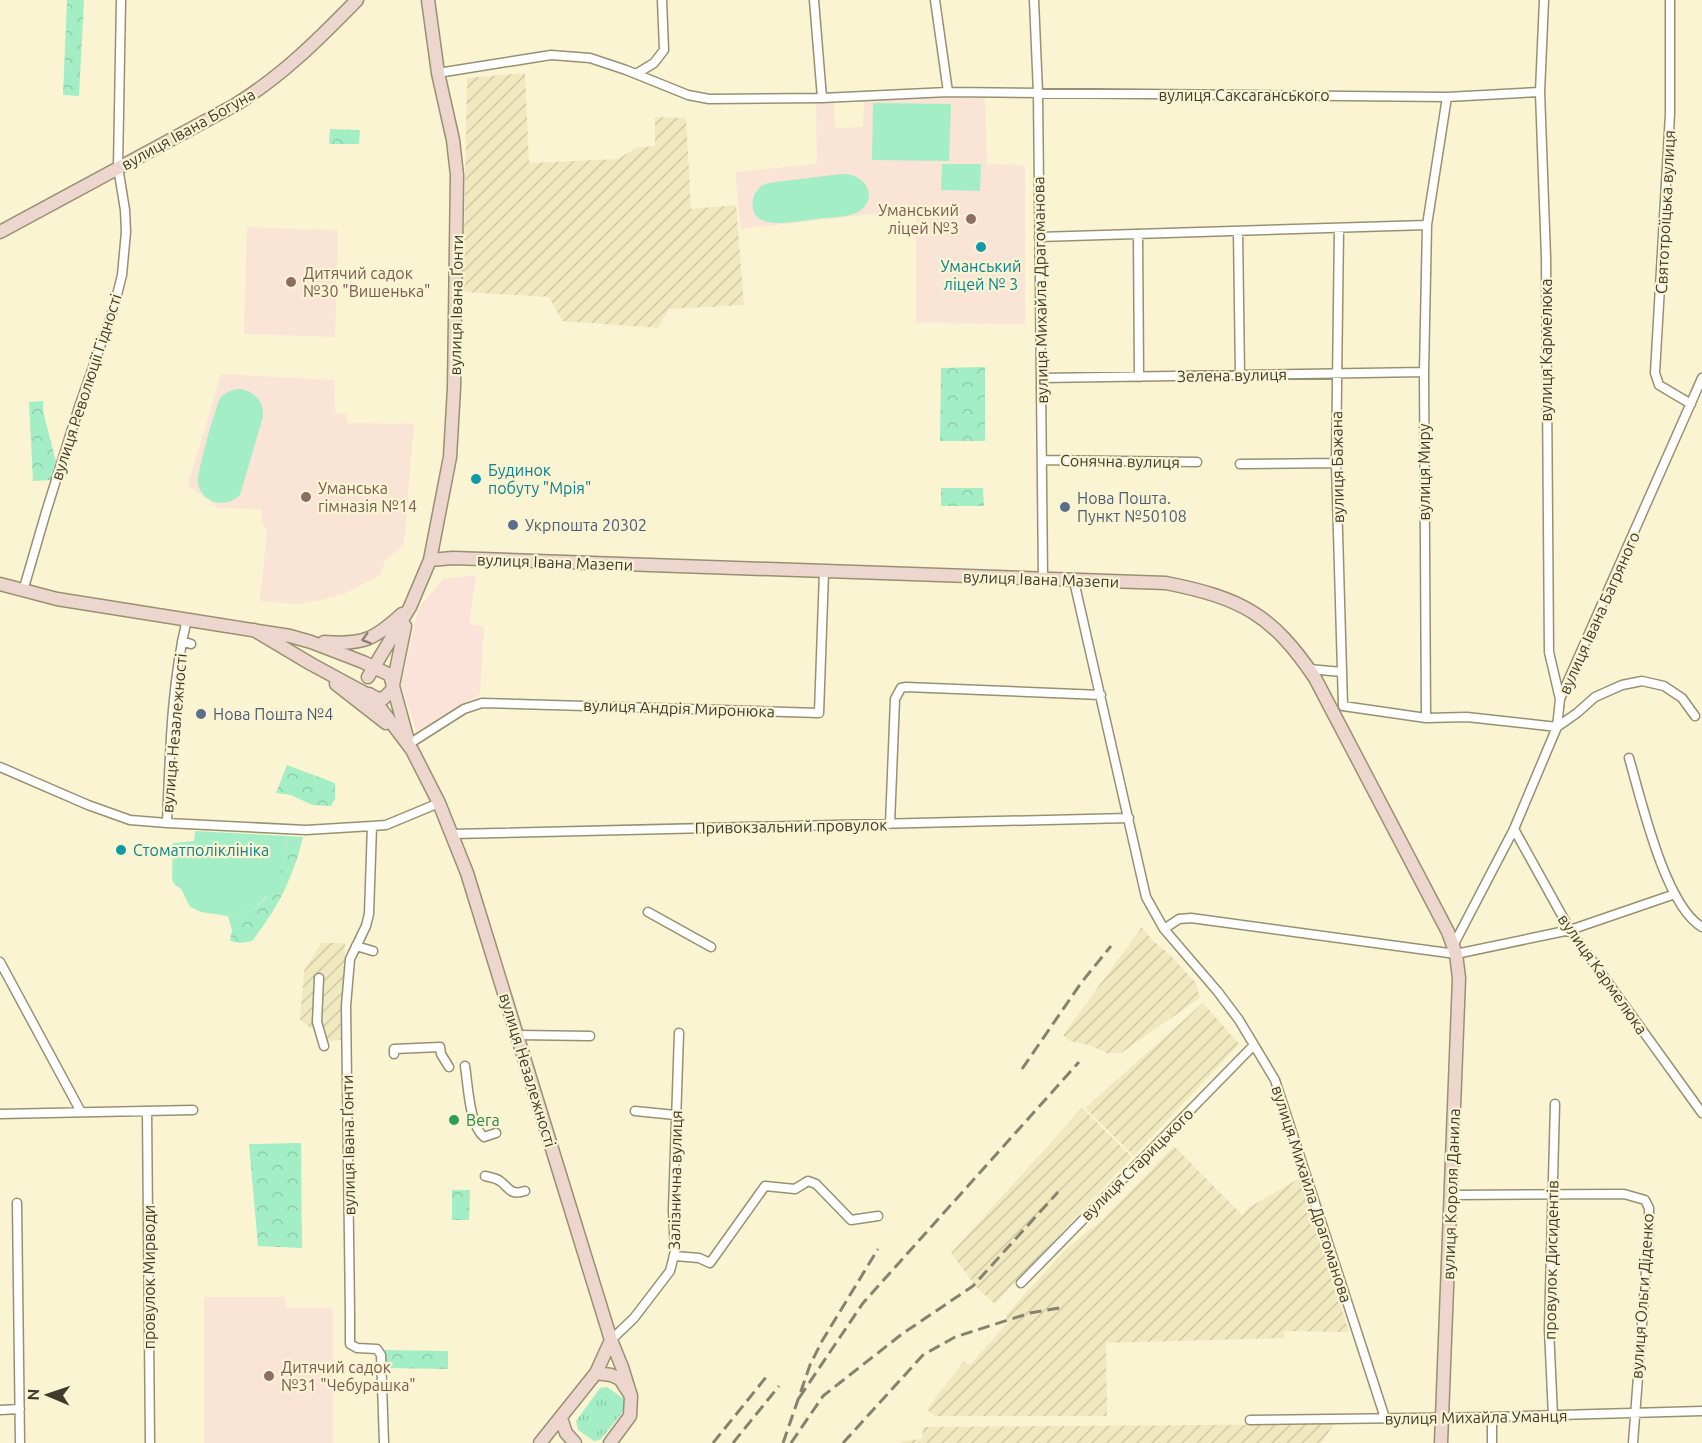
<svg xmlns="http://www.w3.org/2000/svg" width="1702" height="1443" font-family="Ubuntu,sans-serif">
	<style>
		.commercial { fill: #fbe3d9 }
		.industrial { fill: url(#industrial-furrows) }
		.education { fill: #f9e4d6 }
		.grass { fill: url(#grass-tufts) }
		.park { fill: url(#park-crowns) }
		.garden { fill: #a4eec5 }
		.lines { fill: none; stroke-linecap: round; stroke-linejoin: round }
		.minor-casing { stroke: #979172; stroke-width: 11 }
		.secondary-casing { stroke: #979172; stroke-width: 15 }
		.minor { stroke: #fff; stroke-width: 8 }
		.secondary { stroke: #edd6ce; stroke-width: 12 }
		.rail { stroke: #86826d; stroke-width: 3; stroke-dasharray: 12 6; stroke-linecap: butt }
		.oneway { stroke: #8d8177 }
		.education-dot { fill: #8d6e63; stroke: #faf4d3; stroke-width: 2 }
		.culture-dot { fill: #0f9aa8; stroke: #faf4d3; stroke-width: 2 }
		.service-dot { fill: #5c6f8a; stroke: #faf4d3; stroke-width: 2 }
		.leisure-dot { fill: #2e9e5b; stroke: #faf4d3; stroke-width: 2 }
		.labels { text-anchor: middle; stroke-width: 4.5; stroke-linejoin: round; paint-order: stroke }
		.street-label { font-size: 16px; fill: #3f3c2f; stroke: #faf4d3 }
		.education-label { font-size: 16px; fill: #785e54; stroke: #faf4d3; text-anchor: start }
		.culture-label { font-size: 16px; fill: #0d838f; stroke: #faf4d3; text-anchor: start }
		.service-label { font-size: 16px; fill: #4e5e75; stroke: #faf4d3; text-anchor: start }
		.leisure-label { font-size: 16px; fill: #27864d; stroke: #faf4d3; text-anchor: start }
	</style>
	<defs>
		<pattern id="industrial-furrows" width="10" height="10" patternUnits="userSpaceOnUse" patternTransform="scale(1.5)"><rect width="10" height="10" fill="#f0e9c0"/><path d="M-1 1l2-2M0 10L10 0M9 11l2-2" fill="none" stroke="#cfc9a5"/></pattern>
		<pattern id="grass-tufts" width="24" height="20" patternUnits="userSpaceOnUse" patternTransform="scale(1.5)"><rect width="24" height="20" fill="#a4eec5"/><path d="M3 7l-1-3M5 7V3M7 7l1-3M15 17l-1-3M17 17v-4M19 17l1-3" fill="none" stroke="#8ecdaa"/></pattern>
		<pattern id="park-crowns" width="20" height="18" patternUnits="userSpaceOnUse" patternTransform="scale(1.5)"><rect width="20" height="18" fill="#a4eec5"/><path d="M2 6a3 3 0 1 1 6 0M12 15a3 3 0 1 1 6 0" fill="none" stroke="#8ecdaa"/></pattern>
	</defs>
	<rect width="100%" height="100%" fill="#faf4d3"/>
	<path class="commercial" d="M476,575L469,624L484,627L480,694L417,732L401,686L418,609L443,579Z"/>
	<path class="industrial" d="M525,73L529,163L618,159L636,148L655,146V117L686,118L691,209L736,205L744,305L669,309L658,328L562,321L549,297L463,292L467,78Z
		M1142,927L1152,940L1168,953L1196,983L1200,998L1121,1053H1107L1089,1045L1070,1041L1063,1035Z
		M321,943H345L343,1040L329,1041L300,1020L304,971Z
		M1203,1003L1239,1044L1134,1156L1085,1108Z
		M1082,1108L1132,1157L995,1304L977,1288L951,1253Z
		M1174,1146L1242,1215L1248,1208L1300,1178L1349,1332L1284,1331V1338L1106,1343L1107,1416H934L927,1409L964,1361L970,1365L1008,1322L1006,1315L1065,1250L1103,1219Z
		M1334,1424L1321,1443H900L902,1441L922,1439L923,1427Z"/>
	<path class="education" d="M951,97L985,98L987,164L1025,165V324L916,323V209L741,229L735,172L817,164L816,102H834L835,128L863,127L864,100Z
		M247,227L338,230L335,337L244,334Z
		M221,374L334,380L335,412L346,414L347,423L414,424L404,544L385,561L380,575L344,594L321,600L297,604L260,601L267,532L261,520L262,509L219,508L188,485Z
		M204,1297H285L286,1308H333V1443H204Z"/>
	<path class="grass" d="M607,1387L624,1399L626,1408L600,1440L594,1441L578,1430L576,1421L600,1388Z"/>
	<path class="park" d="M67,0H84L79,96L63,95Z
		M330,129L360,130L359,144H329Z
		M985,367V441H940L941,368Z
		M43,401V411L56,462L51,480L33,481L29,402Z
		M941,488H983L984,506H941Z
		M287,765L335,783V799L331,806L312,805L291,795L276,793Z
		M287,836L303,837C293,878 278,908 252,941L240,943L230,941L232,930L228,916L243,913L256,908L266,898L286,855Z
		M301,1143L302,1248L258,1246L249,1144Z
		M452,1190H470L469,1220H452Z
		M385,1350L448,1351V1369L385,1368Z"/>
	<path class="garden" d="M873,103L951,104L949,161L872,160Z
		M942,164H981L980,191L941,190Z
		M841,174C866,172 880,199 858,212C847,218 829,217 817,219C796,221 743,235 754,195L761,186L768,183Z
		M242,389C256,393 264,402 263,417L240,495C226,509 201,504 198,482C197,473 216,404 221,397C227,391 234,389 242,389Z
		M195,831L287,836L286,855L275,887L256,908L243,913L228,916L201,912L190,907L181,889L174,884L172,878L173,843L194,841Z"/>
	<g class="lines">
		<defs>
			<path id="minor" d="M814,0L822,98
				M935,0L948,92
				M1034,0L1038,93L1043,580
				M1544,0L1540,92L1546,257L1549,652L1560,699
				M1670,0V114L1655,373L1659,385L1691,404
				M438,73L551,55L590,58L626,70L688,95L709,99L822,98L948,92L1447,97L1540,92
				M636,74L654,63L664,50L662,0
				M1339,228L1336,463L1343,706L1426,718L1467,717L1557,727L1577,713L1595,697L1622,685L1642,681L1664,686L1682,698L1695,716
				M1238,231L1240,375
				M1138,234L1139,377
				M1039,237L1427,225
				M1041,378L1424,372
				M1042,460L1197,462
				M1240,464L1336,463
				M1074,581L1146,897L1164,929L1218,992L1239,1020L1275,1080L1385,1418
				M23,591L46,512L79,407L114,307L122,275L126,232L125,210L118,167L121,0
				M187,619C171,685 170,755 167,823L306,830L372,826L386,825L439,803
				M182,641L191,644
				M1309,669L1342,672
				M1426,718L1424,372L1427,225L1447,97
				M409,744L464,709L482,703L819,713L824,572
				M1629,758C1641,799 1665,906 1702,927
				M0,767L88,805L130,820L167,823
				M890,824L895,699L901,688L906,687L1101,695
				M372,826L369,914L366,926L350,959L346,1006L350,1315V1344L357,1348L377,1349L381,1355L384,1443
				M1514,829L1570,930L1702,1113
				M452,834L1129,818
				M648,912L711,947
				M1164,929L1179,919L1191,918L1456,954L1570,930L1675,894
				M356,946L373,951
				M1453,946L1514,829L1557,727L1560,699L1702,378
				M0,962L81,1112
				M319,978L317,1022L324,1046
				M518,1035L590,1036
				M394,1054V1049L440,1047L441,1054L449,1067
				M465,1066C468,1084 469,1125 484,1137L496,1133
				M147,1111L150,1443
				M635,1111L675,1115
				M0,1114L193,1110
				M485,1176C490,1177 496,1178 500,1181C509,1187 509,1196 525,1191
				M1451,1195L1624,1194L1645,1200L1649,1208V1231L1633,1443
				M17,1203L20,1443
				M675,1256L699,1258L710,1263L765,1186L795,1189L808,1181L816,1184L851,1220L878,1216
				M1021,1283L1254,1045
				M611,1340L634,1318L670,1271L675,1251L673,1210L679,1033
				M0,1410L20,1409
				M1553,1416L1549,1329L1555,1104
				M1250,1420L1492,1417L1702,1411
				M1492,1443V1417"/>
			<path id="secondary" d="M0,232L235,105C282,76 319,39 357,0
				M430,560L453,558L1166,583C1241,598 1272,614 1315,678L1448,932L1456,954L1459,978L1441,1443
				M0,584L57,599L290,636L311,642L363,662L390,675L407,737
				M254,630L311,664L372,697L412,750L439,803L467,873L611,1340L622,1367L631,1396
				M324,642C362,645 374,640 402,614
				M368,677L410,607L430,560L450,457L454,388L457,175L453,140L438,73L428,0
				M336,684L386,723
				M369,694L376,698L383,699L392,690L405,626
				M596,1373L611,1375L620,1379L631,1396L630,1416L610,1443
				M561,1418L566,1433L575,1443
				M540,1443L596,1373L611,1340"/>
		</defs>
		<use href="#minor" class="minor-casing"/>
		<use href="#secondary" class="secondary-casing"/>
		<use href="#minor" class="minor"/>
		<use href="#secondary" class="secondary"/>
		<path class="rail" d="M1022,1069L1081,983L1111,946
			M799,1398L863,1303L1079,1062
			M713,1443L767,1376
			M733,1443L779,1386
			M783,1443L810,1365L822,1341L878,1249
			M791,1443L823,1396L902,1334L973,1286L1058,1192
			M843,1443L923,1355L955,1337L1030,1313L1065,1307"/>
	</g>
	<defs><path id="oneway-chevron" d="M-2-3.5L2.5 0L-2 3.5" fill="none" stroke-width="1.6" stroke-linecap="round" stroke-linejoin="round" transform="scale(1.5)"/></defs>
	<use class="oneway" href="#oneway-chevron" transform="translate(366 639) rotate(164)"/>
	<g class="education-dot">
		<circle cx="971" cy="219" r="6"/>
		<circle cx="291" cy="282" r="6"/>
		<circle cx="306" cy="497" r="6"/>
		<circle cx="269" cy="1376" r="6"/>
	</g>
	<g class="culture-dot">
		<circle cx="981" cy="247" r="6"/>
		<circle cx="476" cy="479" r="6"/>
		<circle cx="121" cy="850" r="6"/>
	</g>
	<g class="service-dot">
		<circle cx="1065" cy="507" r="6"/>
		<circle cx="513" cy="525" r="6"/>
		<circle cx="201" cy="714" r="6"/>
	</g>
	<circle class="leisure-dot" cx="454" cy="1120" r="6"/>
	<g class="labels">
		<g class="street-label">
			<text x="1244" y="101">вулиця Саксаганського</text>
			<text transform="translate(188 129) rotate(-29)" y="6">вулиця Івана Богуна</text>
			<text transform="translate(1665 212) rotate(-87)" y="6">Святотроїцька вулиця</text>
			<text transform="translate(1040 290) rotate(-91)" y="6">вулиця Михайла Драгоманова</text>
			<text transform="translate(456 305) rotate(-89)" y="6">вулиця Івана Ґонти</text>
			<text transform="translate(1546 350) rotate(-90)" y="6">вулиця Кармелюка</text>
			<text transform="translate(1232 375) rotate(-1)" y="6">Зелена вулиця</text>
			<text transform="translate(86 387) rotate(-72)" y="6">вулиця Революції Гідності</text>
			<text transform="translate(1120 461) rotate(1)" y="6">Сонячна вулиця</text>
			<text transform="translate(1337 467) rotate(-91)" y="6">вулиця Бажана</text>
			<text transform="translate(1424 472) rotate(-90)" y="6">вулиця Миру</text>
			<text transform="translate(555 562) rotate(2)" y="6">вулиця Івана Мазепи</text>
			<text transform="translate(1041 579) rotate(2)" y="6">вулиця Івана Мазепи</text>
			<text transform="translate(1599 613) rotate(-66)" y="6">вулиця Івана Багряного</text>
			<text transform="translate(679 708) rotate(2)" y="6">вулиця Андрія Миронюка</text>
			<text transform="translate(174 733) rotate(-85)" y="6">вулиця Незалежності</text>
			<text transform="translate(791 826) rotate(-1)" y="6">Привокзальний провулок</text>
			<text transform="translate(1603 974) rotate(55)" y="6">вулиця Кармелюка</text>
			<text transform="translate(528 1070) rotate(73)" y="6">вулиця Незалежності</text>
			<text transform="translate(348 1145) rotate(-91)" y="6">вулиця Івана Ґонти</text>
			<text transform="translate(1137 1164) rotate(-45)" y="6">вулиця Старицького</text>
			<text transform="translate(675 1180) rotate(-89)" y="6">Залізнична вулиця</text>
			<text transform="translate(1312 1194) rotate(72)" y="6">вулиця Михайла Драгоманова</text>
			<text transform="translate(1451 1194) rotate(-88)" y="6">вулиця Короля Данила</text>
			<text transform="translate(1551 1260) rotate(-89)" y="6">провулок Дисидентів</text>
			<text transform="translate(149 1277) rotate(-90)" y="6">провулок Мирводи</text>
			<text transform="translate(1642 1296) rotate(-86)" y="6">вулиця Ольги Діденко</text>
			<text transform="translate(1476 1417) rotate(-1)" y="6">вулиця Михайла Уманця</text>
		</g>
		<g class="education-label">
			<text x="959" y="216" text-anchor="end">Уманський<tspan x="959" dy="18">ліцей №3</tspan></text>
			<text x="303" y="279">Дитячий садок<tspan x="303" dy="18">№30 "Вишенька"</tspan></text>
			<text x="318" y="494">Уманська<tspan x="318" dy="18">гімназія №14</tspan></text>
			<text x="281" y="1373">Дитячий садок<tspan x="281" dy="18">№31 "Чебурашка"</tspan></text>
		</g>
		<g class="culture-label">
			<text x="981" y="272" text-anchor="middle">Уманський<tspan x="981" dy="18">ліцей № 3</tspan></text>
			<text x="488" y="476">Будинок<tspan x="488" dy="18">побуту "Мрія"</tspan></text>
			<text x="133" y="856">Стоматполіклініка</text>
		</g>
		<g class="service-label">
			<text x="1077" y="504">Нова Пошта.<tspan x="1077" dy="18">Пункт №50108</tspan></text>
			<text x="525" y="531">Укрпошта 20302</text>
			<text x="213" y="720">Нова Пошта №4</text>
		</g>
		<g class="leisure-label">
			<text x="466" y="1126">Вега</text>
		</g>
	</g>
	<g transform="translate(48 1395) rotate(272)" stroke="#faf4d3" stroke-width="4.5" paint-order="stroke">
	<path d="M0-4.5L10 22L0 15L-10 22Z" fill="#3f3c2f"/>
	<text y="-9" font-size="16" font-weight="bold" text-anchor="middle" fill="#3f3c2f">N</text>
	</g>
</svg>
